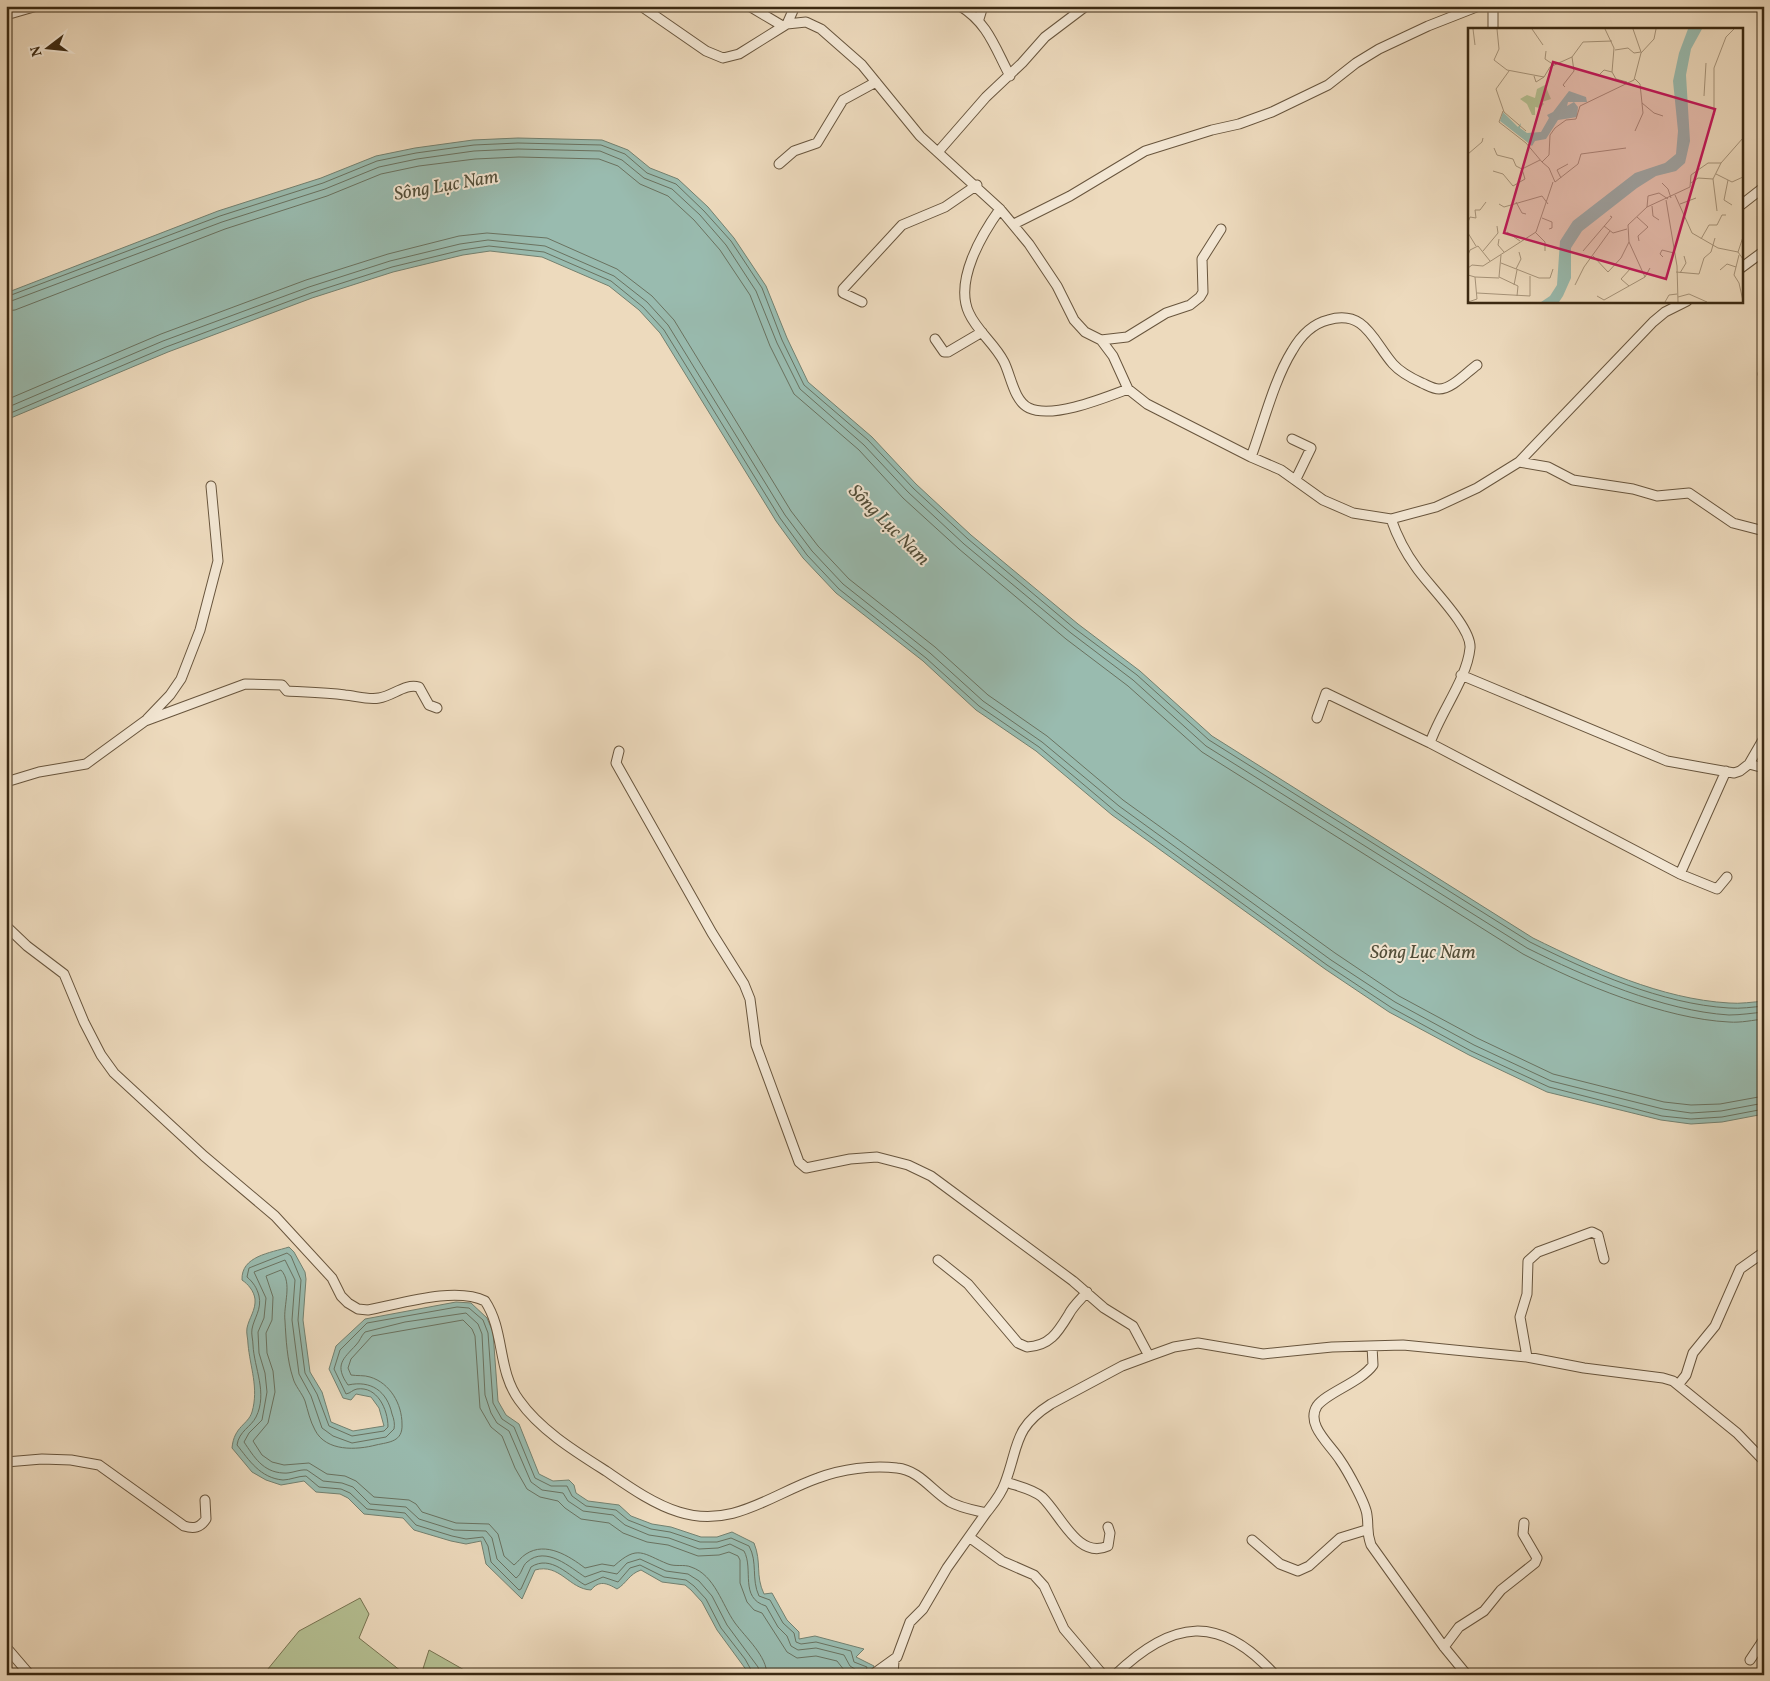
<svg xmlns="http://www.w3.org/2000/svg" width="1770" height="1681" font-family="Vollkorn,serif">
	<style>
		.green { fill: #b5c093; stroke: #787452 }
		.water { fill: #99bbaf; stroke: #738170 }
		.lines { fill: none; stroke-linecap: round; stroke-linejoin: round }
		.shore { stroke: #6a7260; stroke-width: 1 }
		.minor-casing { stroke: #68553d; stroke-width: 11 }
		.minor { stroke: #f3e7d4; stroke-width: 9 }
		.labels { text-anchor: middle; stroke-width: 4; stroke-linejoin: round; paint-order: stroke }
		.water-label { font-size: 19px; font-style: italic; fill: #524e39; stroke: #f3e7d4 }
		.inset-road { fill: none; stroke: #a69379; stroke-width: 1 }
		.view { fill: #c2185b; fill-opacity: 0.15; stroke: #c2185b; stroke-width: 2.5 }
		.inset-edge { fill: none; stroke: #3b2912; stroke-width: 2.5 }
	</style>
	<rect width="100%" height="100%" fill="#eddabd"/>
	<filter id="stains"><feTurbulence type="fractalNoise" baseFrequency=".004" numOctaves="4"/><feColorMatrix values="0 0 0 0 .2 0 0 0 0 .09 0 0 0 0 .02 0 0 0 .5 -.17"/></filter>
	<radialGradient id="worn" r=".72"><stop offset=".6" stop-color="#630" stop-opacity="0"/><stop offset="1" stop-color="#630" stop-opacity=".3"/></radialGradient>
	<path class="green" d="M360,1598L369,1614L359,1638L406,1675H263L299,1631Z
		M429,1650L473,1675H421Z"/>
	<path class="water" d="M518,138L602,140L628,150L650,168L678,179L708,207L734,238L766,286L787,338L808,382L872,437L916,484L971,535L1078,624L1140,671L1212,736L1533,938C1594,968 1661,999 1729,1003C1740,1004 1753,1002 1764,1001V1114L1722,1122L1691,1124L1661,1120L1547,1092L1469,1055L1389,1012L1325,969L1112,815L1036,751L976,710L923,661L836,593L803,558L776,521L660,333L639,310L609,286L542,257L490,251L463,255L393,272L312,298L168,352L6,420V293L218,211L321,178L376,156L415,148L473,140Z
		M289,1247L294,1252L305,1272L306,1279L303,1320L310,1372L322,1392L331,1422L353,1431L384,1426L379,1408L371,1397L356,1394L351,1400L343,1398L329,1369L336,1346L365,1319L456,1302L471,1303L487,1318L493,1332L498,1401L506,1415L519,1424L539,1474L553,1481L569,1480L574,1485L576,1493L588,1501L619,1505L631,1516L652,1524L671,1527L701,1537H717L732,1532L754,1543C762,1563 755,1575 764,1594L772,1593L787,1620L799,1632V1639L815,1636L864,1649L856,1657L874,1666L869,1675H750L717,1630L702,1602L691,1590L685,1585L662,1582L641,1570C629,1574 627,1583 617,1589C607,1583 599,1580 591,1590C569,1589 560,1563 535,1570L522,1599L486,1564L481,1541L466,1544L451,1541L414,1530L403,1518L364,1514L348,1498L340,1494L316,1492L304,1481L281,1485L266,1480L252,1472L232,1448C234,1426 248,1425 252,1412C259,1388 250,1367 248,1344C248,1339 246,1333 247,1328C249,1318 256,1310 255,1299C254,1291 248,1284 242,1280C241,1256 270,1253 289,1247Z"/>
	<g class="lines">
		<path class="shore" d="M6,297L220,216L323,183L377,161L416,153L474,145L518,143L601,145L625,154L647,173L676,184L704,211L731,241L762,288L782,340L804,385L868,440L913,488L968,539L1074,628L1137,675L1209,740L1530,942C1590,972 1662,1004 1729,1008C1740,1009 1753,1007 1764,1006
			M6,303L222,222L325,189L379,167L417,159L474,151L518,149L600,151L622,160L644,178L672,189L700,215L726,245L756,291L777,343L800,389L864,445L908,492L964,544L1071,633L1133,680L1206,746L1527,948C1585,977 1664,1011 1729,1015C1741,1015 1753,1013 1764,1012
			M6,311L15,310L225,229L327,196L381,174L419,166L475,159L519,157L599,159L618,166L640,184L668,196L694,220L720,250L750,295L770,346L794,394L859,450L903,498L959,549L1066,639L1128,686L1202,752L1523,954C1580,984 1665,1019 1729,1022C1741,1023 1753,1020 1764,1019
			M6,400L161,334L306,280L388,254L459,236L487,233L547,238L617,269L652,296L674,320L791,511L818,546L849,579L935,647L988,695L1047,736L1123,800L1335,953L1399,996L1477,1038L1553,1074L1664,1102L1691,1105L1720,1104L1764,1096
			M6,408L163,341L309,287L390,261L460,244L488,240L545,246L614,276L647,302L668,325L785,515L812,551L843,584L930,653L983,701L1042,742L1119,806L1331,960L1395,1002L1474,1045L1551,1081L1663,1109L1691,1113L1721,1111L1764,1103
			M6,415L166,347L311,293L392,267L462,250L489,246L544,252L611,281L643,307L664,330L780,518L807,555L839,589L926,658L979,706L1039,747L1115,811L1327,965L1392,1008L1471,1051L1549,1087L1662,1116L1691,1119L1722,1117L1764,1109
			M754,1675L745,1659L721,1628L706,1599L694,1586L686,1580L664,1577L640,1565L630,1568L618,1582L603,1577L585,1585C569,1576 551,1554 531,1567L521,1589L519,1590L491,1562L488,1546L483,1537L466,1539L452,1536L416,1525L405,1513L367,1509L350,1493L341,1489L319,1487L306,1476C298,1476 290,1480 283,1480C260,1478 249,1460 237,1445C239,1431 251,1427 256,1417C268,1393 254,1368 253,1345C253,1340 251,1334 252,1329C254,1318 262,1309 259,1296C257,1288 253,1282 247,1277L249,1268L287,1253L291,1256L301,1280L298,1320L305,1373L317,1394L329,1426L352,1436L384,1431L388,1427C388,1409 377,1386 357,1389C352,1390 351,1393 346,1394L334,1369L340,1350L367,1323L457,1307L469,1308L483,1320L488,1333L493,1403L502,1419L514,1427L535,1478L551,1486H567L572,1496L586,1506L616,1510L628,1520L651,1529L670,1532L700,1542H717L731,1538L749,1546C758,1562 751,1579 759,1596L770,1600L783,1623L794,1633L796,1642L801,1644L816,1642L851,1651L854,1662L867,1667L865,1675
			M760,1675L758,1667L727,1625L712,1596L699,1581L688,1574L666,1571L640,1559L627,1563L617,1574L602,1571L585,1577C571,1568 546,1545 527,1562C522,1566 522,1574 516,1578L497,1559L492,1538L486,1531L454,1530L419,1519L406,1507L370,1504L353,1487L342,1483L323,1481L307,1470C299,1469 291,1474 283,1473C263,1472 254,1457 244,1442L249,1433L262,1420L267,1392L265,1373L259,1353L258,1332L264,1318L266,1298L254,1272L285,1260L295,1280L292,1320L299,1374L311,1396L322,1428L333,1436L352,1443L386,1437L394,1429C395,1424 394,1419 392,1414C387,1391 371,1380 348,1385C334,1365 343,1359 356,1345C360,1341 361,1336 365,1332L405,1322L466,1313L478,1324L482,1334L485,1395L491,1413L497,1423L509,1431L531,1482L542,1490L563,1493L568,1501L583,1511L613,1515L625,1525L649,1535L669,1538L699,1549L718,1548L730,1544L744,1551C754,1569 739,1598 766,1606L778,1627L787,1636L791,1646L798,1650L816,1648L844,1655L850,1666L858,1671L859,1675
			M767,1675C767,1656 746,1638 735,1623C722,1605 715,1575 691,1567C684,1564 676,1567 668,1564C643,1554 638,1544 614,1566L602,1564L585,1568C569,1556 546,1541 526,1554C521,1557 518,1562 514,1565L504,1556L498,1534L489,1524L456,1523L422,1512L416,1504L409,1500L374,1497L356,1481L345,1476L327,1474L309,1463L284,1465L272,1462L262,1455L253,1441L268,1423L275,1392L273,1371L267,1353L266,1333L272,1320L273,1297L266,1276L281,1270C293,1283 283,1305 285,1321C286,1339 287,1360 293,1378C295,1386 302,1393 305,1401C308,1411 310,1421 315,1430C326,1452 357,1450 376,1445C389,1442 403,1442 402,1424C402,1404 390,1383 370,1377C364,1375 357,1376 351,1375L348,1368L351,1359L372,1336L463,1320L472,1329L475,1336L480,1408L491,1427L502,1436L515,1468L527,1489L540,1497L558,1501L565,1508L581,1519L609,1523L623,1533L647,1542L668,1545L698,1556L719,1555L729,1552L738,1556L740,1560V1583L747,1602L754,1610L762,1613L787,1652L797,1658L816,1656L837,1661L848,1675"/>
		<defs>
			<path id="minor" d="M641,6L706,51L723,58L739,54L787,24L806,22L821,29L862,65L920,136L1000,209L1029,244L1057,286L1074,320L1085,332L1101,340L1113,356L1128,389L1147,404L1251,457L1281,470L1323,500L1353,513L1391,519L1436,507L1477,488L1519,462L1653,322L1665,312L1687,301
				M749,6L781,25
				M960,6C988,23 995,48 1010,76
				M1493,6V29
				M6,15L37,6
				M979,19L983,6
				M787,24L795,6
				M938,152L986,97L1022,63L1045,37L1086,6
				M779,164L794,151L817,143L843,100L876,82
				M1741,205L1764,187
				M1000,209C982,234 954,281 969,313C977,331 995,344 1004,362C1011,376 1014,401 1029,408C1053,419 1104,398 1128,389
				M1014,224L1070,196L1145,151L1212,130L1239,124L1272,112L1328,85L1356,63L1379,49L1428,26L1479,6
				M1741,268L1764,251
				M862,302L843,293V289L902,225L945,207L977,185
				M935,339L944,352H948L982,332
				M1101,340L1127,337L1166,313L1190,305L1200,297L1203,292L1202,259L1221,229
				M1763,374H1764
				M1292,439L1311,448L1296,479
				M1251,457C1263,425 1274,380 1292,351C1300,337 1312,324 1328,320C1365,309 1373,341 1393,364C1401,373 1411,378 1422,383C1427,385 1433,389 1439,389C1452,389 1467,372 1477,365
				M1519,462L1548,467L1573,480L1633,489L1657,496L1689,493L1733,523L1764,531
				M1391,519C1397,536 1405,552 1416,567C1427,584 1472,627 1470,648C1467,679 1440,713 1430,743
				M1461,675L1667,761L1734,773L1740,771L1749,764L1764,768
				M1317,718L1326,693L1430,743L1680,874L1717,889L1727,877
				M147,719L170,695L181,679L200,630L218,561L211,486
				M1749,764L1764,738
				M6,782L39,772L86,764L145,721L245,684L282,685L287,691C306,692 326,692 345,695C356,696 368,700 379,698C393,696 405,683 419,687L429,705L437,708
				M1680,874L1726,771
				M6,926L27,946L64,974L84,1022L101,1055L114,1073L204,1156L275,1216L332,1278L341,1296L348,1303L358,1309L368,1310C400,1304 455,1286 485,1301C505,1331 497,1370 519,1400C540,1430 576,1452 606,1471C628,1486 653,1504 679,1512C732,1529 772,1494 818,1478C842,1469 872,1465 897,1468C919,1470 932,1491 950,1502C961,1508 974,1510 986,1513C993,1504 1001,1495 1005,1483C1019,1446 1013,1428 1051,1404L1122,1366L1149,1356L1133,1326L1104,1308L1073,1281L931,1176L908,1165L877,1157L850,1159L806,1168L799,1162L756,1045L750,999L744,984L712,933L616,763L619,751
				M938,1260L968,1284L1018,1343L1027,1347C1050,1346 1058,1332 1069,1314C1073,1306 1081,1299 1087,1292
				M1372,1346L1373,1365C1361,1382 1326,1393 1317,1406C1305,1425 1331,1445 1340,1460C1347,1470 1366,1504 1367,1515C1369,1528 1366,1531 1371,1545L1444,1647L1467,1675
				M1149,1356L1174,1347L1198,1343L1263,1354L1332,1347L1403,1345L1527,1357L1584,1368L1663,1378L1673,1381L1737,1433L1764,1461
				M1527,1357L1520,1317L1527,1294L1528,1261L1538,1252L1592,1232L1598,1235L1604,1259
				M1678,1385L1686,1375L1693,1353L1715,1326L1740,1269L1764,1252
				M6,1462L42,1459L71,1460L99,1465L184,1526C194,1529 200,1528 206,1519L205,1500
				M1006,1482C1017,1486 1033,1489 1042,1497C1061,1515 1078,1560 1108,1546L1110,1533L1108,1527
				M969,1537L1002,1561L1034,1575L1044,1586L1064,1629L1103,1675
				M1252,1540L1280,1564L1298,1571L1309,1566L1340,1538L1366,1530
				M6,1647L30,1675
				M1444,1647L1459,1627L1484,1611L1501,1590L1535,1563L1537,1558L1523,1534L1524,1523
				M1750,1660L1764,1639
				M872,1675L897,1657L910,1622L923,1609L947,1568L986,1513
				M893,1675L894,1661
				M1115,1675C1172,1620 1219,1613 1275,1675"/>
		</defs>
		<use href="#minor" class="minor-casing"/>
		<use href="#minor" class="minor"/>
	</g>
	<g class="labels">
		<g class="water-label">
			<text transform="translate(446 184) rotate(-10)" y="7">Sông Lục Nam</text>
			<text transform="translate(890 524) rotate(45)" y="7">Sông Lục Nam</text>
			<text x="1423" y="958">Sông Lục Nam</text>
		</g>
	</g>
	<g transform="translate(1468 28)">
		<rect width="275" height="275" fill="#eddabd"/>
		<path d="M77,57L83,71L74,74L76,76L72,80L67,79V87H64L59,76L52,71L59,67L67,70L69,61Z" fill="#b5c093"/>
		<path d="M220,1H234L223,21L218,47L222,113L217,135L208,143L188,148L169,160L114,203L103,220V250L95,268L91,274H73L82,268L89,257L92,213L105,193L167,145L197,135L208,126L210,103L205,53L211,25ZM101,63L118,69L119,74H100L99,78L106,74L110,79L109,89L90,92L78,111L67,113L64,118L32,93L35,84L50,99L53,95L52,100L59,105L73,104L81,90L79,87L85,84Z" fill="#99bbaf"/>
		<path class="inset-road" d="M5,1L7,17M29,1L31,21L26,32L39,42L76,49L82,39L104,29L106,43L95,57L97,59M64,1L75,17M137,1L146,20L144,44M165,1L173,24M147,22L160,20L166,25L173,24M78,23L77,31L86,37M104,29L115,14L144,13M41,43L28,61L36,84L58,103M132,46L136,42L144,44L148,51L159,54M66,48L68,54L76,49M167,51L172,56L175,85L167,103M236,68L238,35M174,75L186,85L195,88M35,83L31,94L58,115L74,134M246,87V40L258,9L266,1M158,120L113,126L110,136L87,154L81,140L74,134L81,127L82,107L87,100L98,92L108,91L112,78L166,52L173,25L186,11L188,1M0,126L14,114L15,110M54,141L72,132M25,143L35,146L45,158L57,151L54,141L48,138L45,131L29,127L26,120M248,146L264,154L275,149M93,150L89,142L100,136M245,151L249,183M260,152L256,172L264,177M194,155L200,161L203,170M223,155L230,150L245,151L253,135M207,167L224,205L250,220L270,224L275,231M198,172L209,238L210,274M48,174L54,185L58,186M31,176L36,179L74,168L80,176M212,176L228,170M184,178L185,188L191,192M179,179L180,168L191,165L200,171M169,189L180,199L170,208L171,213M74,190L84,194V200L81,201M0,194L2,189L8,190L7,182H12L18,174M136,198L145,205L159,201M39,204L52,213M67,204L77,214V223M0,205L8,218M31,211L30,217L36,224M233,211L241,197H249L254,187H258M15,223L30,205L29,198M115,223L144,189L142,188M270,224L275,209M0,227L2,222L10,218L22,233M33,227L31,249L50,258L49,268M271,227L266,247L271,255L275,273M125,228L140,244L153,230L161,214M195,229L192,226L194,222L206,225M33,235L71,250H82L85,241M0,240L4,237L15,238L68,204L85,154M163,240L153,251L161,258L177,249M182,240L177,249L161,214L160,197L179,179L222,159L223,147L240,135H253L275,110M48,241L53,231L51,224M252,242L259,236L268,239M208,244L231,246L236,230L243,224L247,210M212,245L218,235L216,228M0,247L7,249L9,271L0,274M7,249L31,250M46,257L49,242M107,257L116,239L142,203M9,265L62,268V248M129,268L136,272L161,258M210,269L221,266L239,274M197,274L201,267L209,266"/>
		<path class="view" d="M85,34L247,81L198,251L36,205Z"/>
		<rect width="275" height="275" class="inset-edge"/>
	</g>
	<rect width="1770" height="1681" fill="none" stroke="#eddabd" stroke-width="25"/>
	<rect x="8" y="8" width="1755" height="1666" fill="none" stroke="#3b2912" stroke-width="2.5"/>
	<rect x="12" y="12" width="1745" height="1656" fill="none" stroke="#3b2912"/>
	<g transform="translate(48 48) rotate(254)" stroke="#f3e7d4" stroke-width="4" paint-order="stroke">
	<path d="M0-4L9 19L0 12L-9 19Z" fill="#3b2912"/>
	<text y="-8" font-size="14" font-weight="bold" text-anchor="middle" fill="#3b2912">N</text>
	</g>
	<rect width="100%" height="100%" filter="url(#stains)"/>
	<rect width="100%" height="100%" fill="url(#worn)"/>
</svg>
